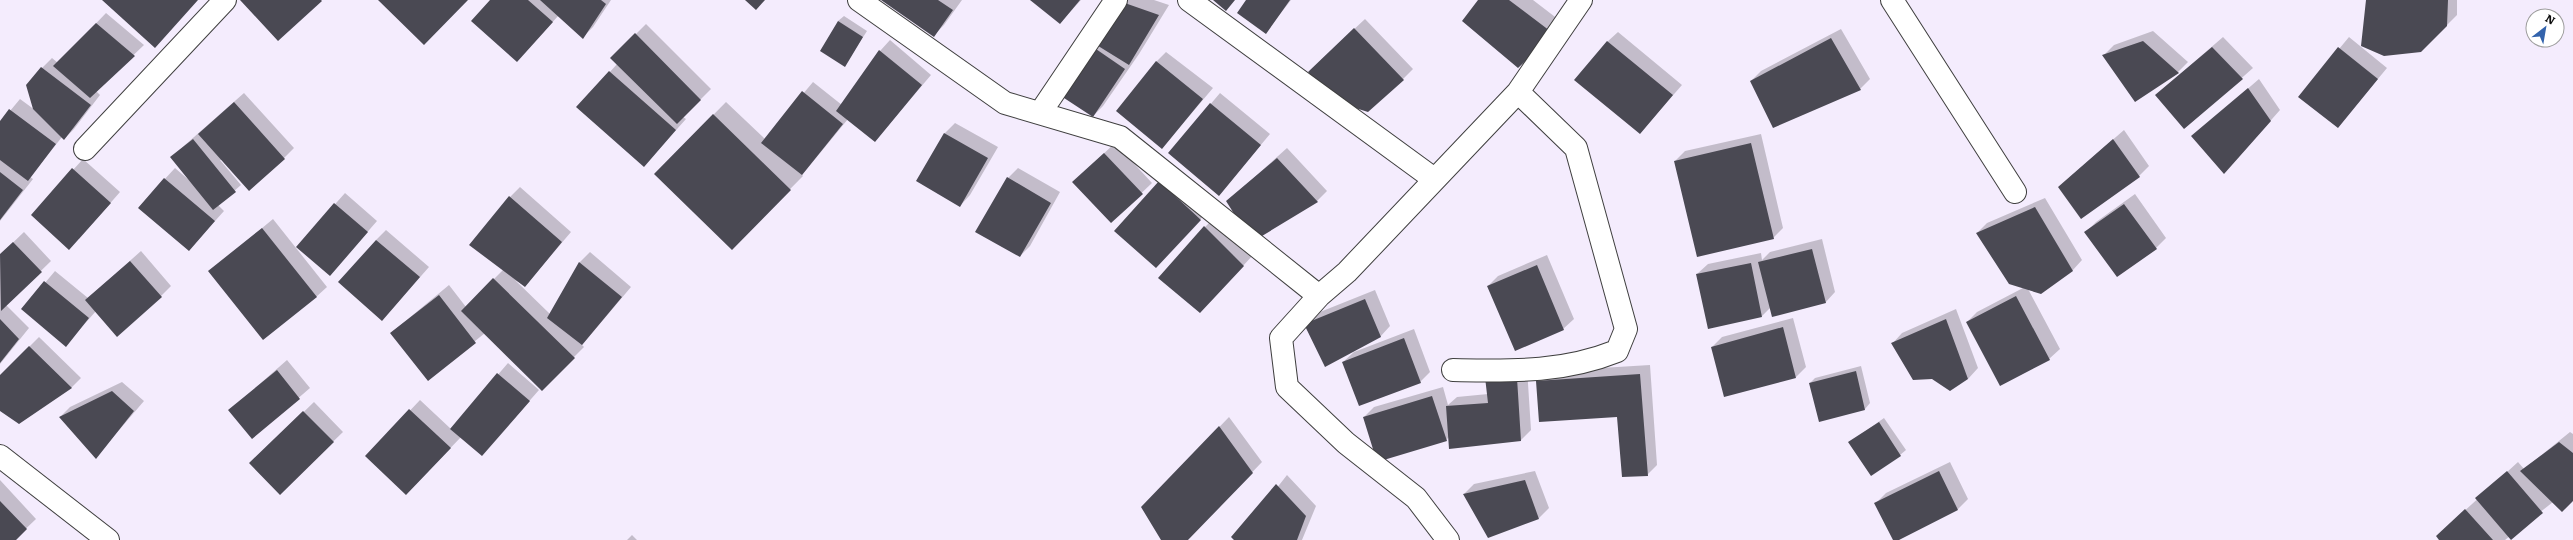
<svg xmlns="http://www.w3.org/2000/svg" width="2573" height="540" font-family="Literata,serif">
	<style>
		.shadow { fill: #0003 }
		.building { fill: #4a4953 }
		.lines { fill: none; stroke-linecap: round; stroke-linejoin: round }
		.minor-casing { stroke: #3f3f3f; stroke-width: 24 }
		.minor { stroke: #fff; stroke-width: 22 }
	</style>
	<rect width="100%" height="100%" fill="#f4ecfd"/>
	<path class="shadow" d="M492,0H611L593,27L583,37L559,15L527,50Z
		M883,0H962L944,25L934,35Z
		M1032,0H1081L1060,23Z
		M1122,0H1154L1169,5L1139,54L1103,106L1093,116L1063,95Z
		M1247,0H1291L1266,32Z
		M1480,0H1533L1563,23L1553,33Z
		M2367,0H2457V15L2421,51Z
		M106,13L144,45L96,91L100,95L74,129L64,139L62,137L30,177L33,179L0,221V123L20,99L35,110L42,68L52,58L58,63Z
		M844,16L867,31L845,65L838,21Z
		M1365,19L1413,69L1403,79L1319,62Z
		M646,24L711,89L683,117L686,119L644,166L578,107L618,63L612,58Z
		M1841,29L1870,79L1860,89L1751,81L1761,71Z
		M2153,31L2188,62L2178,72L2135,101L2104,55L2114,45Z
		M1618,32L1682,85L1640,133L1607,42Z
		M2223,37L2253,68L2185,128L2156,95Z
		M2349,37L2387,68L2338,127L2300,96Z
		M890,40L931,75L875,141L848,119L802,175L803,176L732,248L655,174L726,102L765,139L813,82L842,105L880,51Z
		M1166,52L1213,88L1162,148L1156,62Z
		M2259,79L2280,110L2234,162L2193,136Z
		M244,93L294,148L284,158L220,160L241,185L218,205L224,211L189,250L139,207L175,168L190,181L177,152Z
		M1220,93L1270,134L1219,195L1169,153Z
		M955,123L998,147L970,195L960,206L918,181L945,133Z
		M2124,130L2149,166L2139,176L2070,177Z
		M1761,134L1783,228L1773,238L1675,161L1685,151Z
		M1115,143L1152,183L1111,222L1084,172Z
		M1287,148L1327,191L1317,201L1252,241L1228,201Z
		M83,159L120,192L79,239L32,215Z
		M1018,168L1060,192L1030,246L1020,256L1008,178Z
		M1160,182L1210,209L1156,267Z
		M520,187L571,232L525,286L515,280L550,314L580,262L590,252L631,287L582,345L584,347L542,389L485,333L428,379L391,333L449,285L466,307L503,270L510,197Z
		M345,193L377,221L330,275L297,247Z
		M2135,194L2166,238L2156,248L2086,232L2096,222Z
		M2045,198L2082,260L2072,271L2028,289L2060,349L2049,359L1967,322L1977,312L2023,288L1977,233L1987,223Z
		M1215,217L1253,255L1210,302L1205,227Z
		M273,219L327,287L316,297L210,271Z
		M386,230L429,267L392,309L376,240Z
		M24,232L51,261L6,305L29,328L0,364V255Z
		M1822,239L1835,292L1825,303L1771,307L1762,316L1697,274L1708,264L1761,253L1762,260L1770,252Z
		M141,251L171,286L161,296L96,311L66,345L23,309L55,271L88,298Z
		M1547,255L1574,319L1563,329L1488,286L1498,276Z
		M1375,290L1390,326L1380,337L1305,324L1315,314Z
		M1956,309L1978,368L1968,379L1892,344L1902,333Z
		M1793,318L1806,367L1796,377L1712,347L1722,337Z
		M1414,329L1430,372L1420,382L1343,362L1354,352Z
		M39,337L81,378L71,388L0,410V376Z
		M287,360L310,388L252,438L230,410Z
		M508,363L539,390L482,455L461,437L416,484L367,456L420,400L451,429Z
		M1650,365L1657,465L1647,475L1618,416L1537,382L1543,376L1584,369Z
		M1861,366L1870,403L1865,409L1820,420L1810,383L1815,378Z
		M1527,368L1531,430L1521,440L1449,437L1446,440L1364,417L1374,407L1443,387L1448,405L1457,397L1488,394Z
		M122,382L144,401L96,457L60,417L70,407Z
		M314,402L343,432L280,493L251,463Z
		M1229,417L1262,462L1187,540H1162L1142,507Z
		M1884,418L1906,450L1900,455L1850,442Z
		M2570,432L2573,434V500L2553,502L2505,540H2441L2437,536L2518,462L2524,469Z
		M1950,462L1968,499L1958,509L1894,540L1876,503L1886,493Z
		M1535,471L1549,508L1539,518L1464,494L1474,484Z
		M1287,475L1316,506L1302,540H1236Z
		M0,480L36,519L14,540H0Z
		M632,535L637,540H627Z"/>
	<path class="building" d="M102,0H198L155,48Z
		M240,0H321L322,1L278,41Z
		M378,0H468L424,45Z
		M490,0H528L553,22L517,62L471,21Z
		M540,0H601L606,4L583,39Z
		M745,0H765L756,10Z
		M881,0H938L953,10L934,37Z
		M1030,0H1080L1060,24Z
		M1213,0H1235L1226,11Z
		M1246,0H1290L1266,34L1237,13Z
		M1478,0H1509L1554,34L1518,68L1462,21Z
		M2366,0H2448L2447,26L2421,52L2384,56L2361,46Z
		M1119,1L1159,15L1129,65L1095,44Z
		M838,21L863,37L845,67L820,51Z
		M96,23L135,56L90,98L53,66Z
		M1354,28L1404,80L1368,112L1330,100L1308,72Z
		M635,33L701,100L677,124L610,58Z
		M1831,38L1861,90L1773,128L1750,81Z
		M1607,41L1673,95L1640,134L1574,80Z
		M2143,41L2179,73L2135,102L2102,55Z
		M1093,47L1125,69L1093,117L1061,96Z
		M2212,47L2243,79L2184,129L2155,95Z
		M2338,47L2378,79L2338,128L2298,97Z
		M879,50L922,85L875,142L836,111Z
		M1156,61L1203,99L1162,149L1116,111Z
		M41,67L91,105L64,140L33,109L26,85Z
		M609,71L676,130L644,167L576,107Z
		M2248,88L2271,121L2224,174L2191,136Z
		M802,91L843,124L802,175L761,143Z
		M234,102L285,159L249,191L198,134Z
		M1210,103L1261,145L1219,196L1168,153Z
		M9,109L56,144L28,181L0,160V121Z
		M713,114L791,190L732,250L654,174Z
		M944,133L988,158L960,207L916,181Z
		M193,139L236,192L213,210L170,157Z
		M2113,139L2140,177L2081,219L2058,187Z
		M1751,143L1774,239L1697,257L1674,161Z
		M1104,153L1143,194L1111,223L1072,182Z
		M1277,158L1318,202L1252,242L1226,201Z
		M72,168L111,203L69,250L31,215Z
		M0,172L23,190L0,220Z
		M1007,177L1051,203L1020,257L975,232Z
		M164,178L215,221L189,251L138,208Z
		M1159,181L1201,220L1156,268L1114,231Z
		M509,196L562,242L525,287L469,245Z
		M334,203L368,232L330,276L296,247Z
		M2124,204L2157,249L2117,277L2084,232Z
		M2035,207L2073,271L2041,294L2009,284L1976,233Z
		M1204,226L1244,266L1200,313L1158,278Z
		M262,228L317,297L263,340L208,271Z
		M376,240L420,277L382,321L338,282Z
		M13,242L42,272L1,311L0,254Z
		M1812,249L1826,303L1772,317L1758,262Z
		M130,261L162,297L117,337L85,300Z
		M579,262L622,297L582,345L547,318Z
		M1751,263L1762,317L1708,329L1696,274Z
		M1537,265L1564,330L1515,351L1487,286Z
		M493,278L575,358L542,391L461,311Z
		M44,281L89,318L66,347L21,309Z
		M439,295L476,343L428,381L390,333Z
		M2016,296L2050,360L2000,386L1966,322Z
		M1365,299L1381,337L1325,367L1304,324Z
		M0,319L19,339L0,363Z
		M1946,319L1968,379L1950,391L1932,379L1913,380L1891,343Z
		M1783,327L1796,378L1724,397L1711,347Z
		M1404,338L1421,383L1359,406L1342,362Z
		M29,346L72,388L19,424L0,411V375Z
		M277,370L300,399L252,439L228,410Z
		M1856,371L1865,410L1819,422L1809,383Z
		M497,373L530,401L482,456L450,429Z
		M1640,374L1648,476L1622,477L1617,417L1539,422L1536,381Z
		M1485,377L1517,378L1521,441L1449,449L1446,406L1488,403Z
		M112,391L134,411L96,459L59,417Z
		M1432,396L1447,441L1377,462L1363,417Z
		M409,409L451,448L406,495L365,456Z
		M303,411L334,442L280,495L249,463Z
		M1879,422L1901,456L1871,476L1848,442Z
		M1219,426L1253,473L1188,540H1161L1141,507Z
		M2559,442L2573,453V501L2562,512L2520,471Z
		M1939,471L1958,510L1899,540H1893L1874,503Z
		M2507,471L2543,513L2511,540L2475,498Z
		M1525,480L1539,519L1488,538L1463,494Z
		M1276,484L1306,516L1297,540H1234L1231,537Z
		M0,501L27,529L16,540H0Z
		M2465,509L2493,540H2439L2436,536Z"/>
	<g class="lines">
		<defs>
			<path id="minor" d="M859,0L1005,103L1120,137L1319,296L1347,272L1518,92L1576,148L1626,329L1617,351C1562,373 1512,371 1453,370
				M1189,0L1434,179
				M1892,0L2015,192
				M1518,92L1581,0
				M1040,113L1116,0
				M85,149L225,0
				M1319,296L1281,338L1287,387L1346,443L1416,498L1448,540
				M0,456L108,540"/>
		</defs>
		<use href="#minor" class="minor-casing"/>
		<use href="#minor" class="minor"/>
	</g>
	<g transform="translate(2545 28) rotate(31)"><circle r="19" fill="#ffffff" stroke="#9e9e9e"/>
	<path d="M0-3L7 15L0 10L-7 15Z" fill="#3363ac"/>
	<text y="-6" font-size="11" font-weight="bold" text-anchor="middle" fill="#0c0c0c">N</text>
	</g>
</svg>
